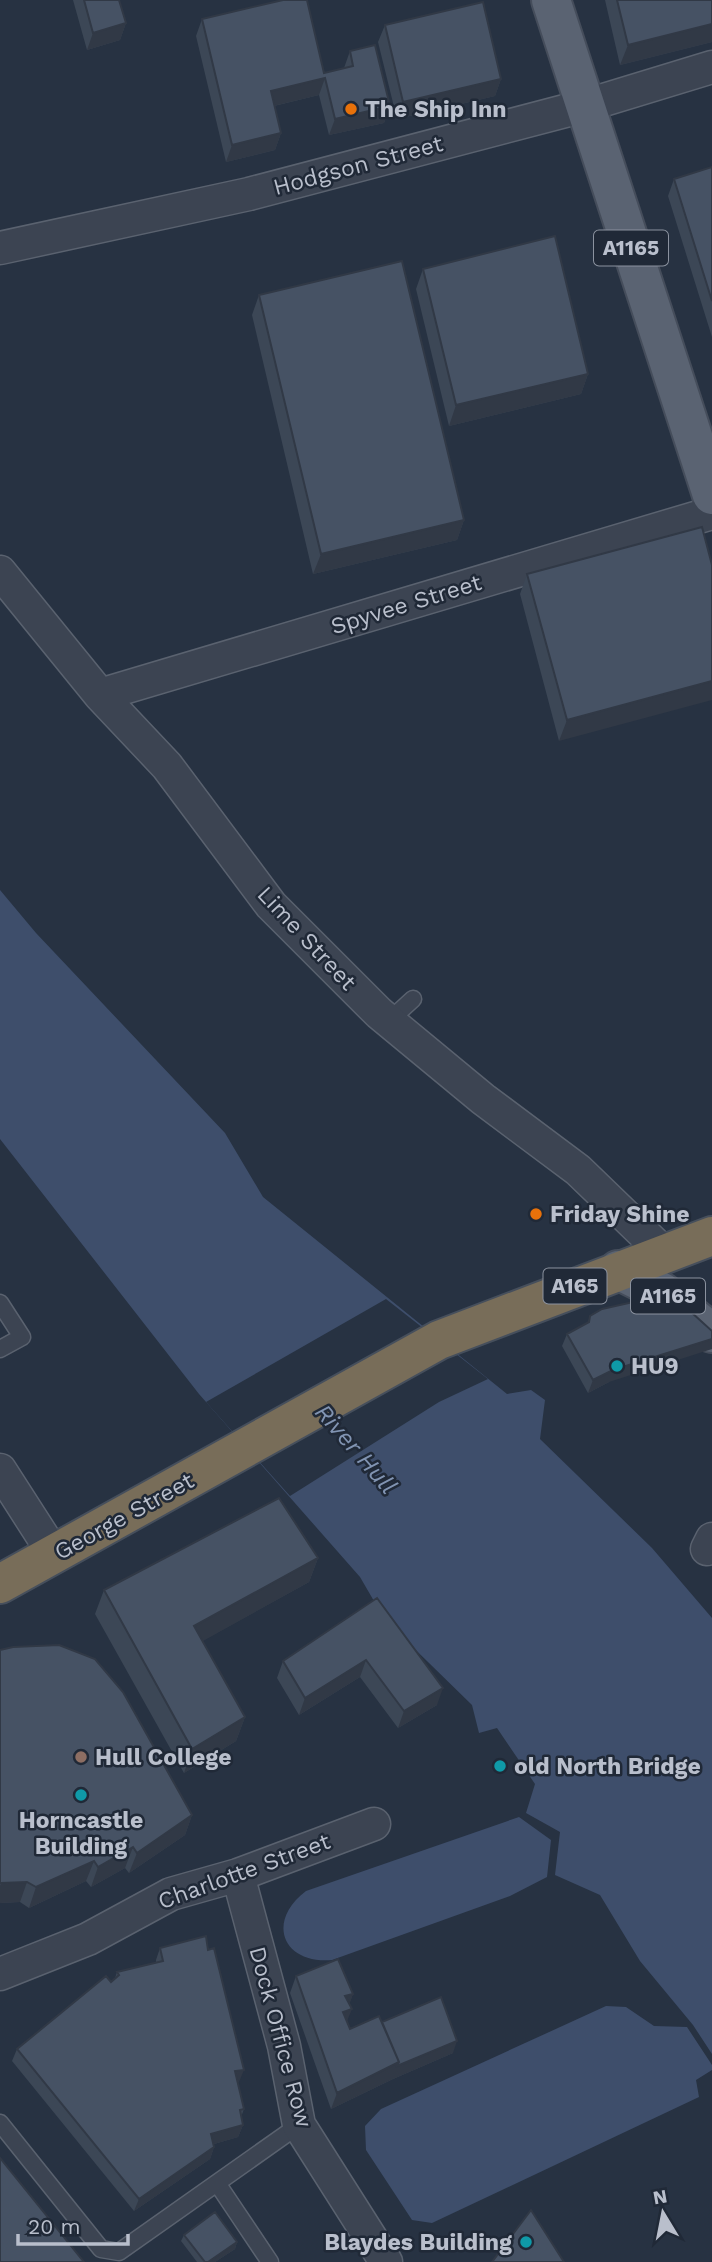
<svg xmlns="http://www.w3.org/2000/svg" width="712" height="2262" font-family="'Work Sans',sans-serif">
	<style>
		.water { fill: #3e4e6b }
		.pier { fill: #273242 }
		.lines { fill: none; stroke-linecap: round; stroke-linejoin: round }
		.lane-casing { stroke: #5a626f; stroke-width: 19 }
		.street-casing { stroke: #5a626f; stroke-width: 35 }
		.primary-casing { stroke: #454d5b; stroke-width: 42 }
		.highway-casing { stroke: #464f5c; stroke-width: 42 }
		.lane { stroke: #3c4452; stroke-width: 16 }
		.street { stroke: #3c4452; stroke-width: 32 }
		.primary { stroke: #5a6372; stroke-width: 38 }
		.highway { stroke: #786d59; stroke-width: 38 }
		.wall { fill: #3c4756 }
		.shaded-wall { fill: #313946 }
		.building { fill: #465264; stroke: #313946; stroke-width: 2 }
		.food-dot { fill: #e8710a; stroke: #202937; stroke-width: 2.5 }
		.culture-dot { fill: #0f9aa8; stroke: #202937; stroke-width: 2.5 }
		.education-dot { fill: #8d6e63; stroke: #202937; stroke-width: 2.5 }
		.labels { text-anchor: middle; stroke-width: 5; stroke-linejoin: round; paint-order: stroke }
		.shield { fill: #202937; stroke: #8b929f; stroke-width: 2 }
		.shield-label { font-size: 21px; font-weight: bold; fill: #b9bfcc }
		.poi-label { font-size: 23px; font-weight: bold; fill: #b9bfcc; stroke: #202937; text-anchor: start }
		.street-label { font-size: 23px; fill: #b9bfcc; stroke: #202937 }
		.water-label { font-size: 24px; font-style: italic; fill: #8194b2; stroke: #202937 }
	</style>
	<rect width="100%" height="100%" fill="#273242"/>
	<path class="water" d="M0,890L36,933L225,1133L263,1197L507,1394L531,1390L545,1400L540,1439L652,1548L712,1618V2054L693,2025L640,1961L600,1895L555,1875L560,1832L526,1813L535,1784L497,1728L479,1733L472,1705L385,1620L360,1577L199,1394L0,1139Z
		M519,1817L551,1840L547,1877L510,1896L332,1960C282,1964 266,1921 306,1891Z
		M606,2006L626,2007L654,2026L687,2027L712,2065V2070L696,2080L699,2097L432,2223L412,2220L366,2150L365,2126L381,2109Z"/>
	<path class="pier" d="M386,1299L488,1379L439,1402L290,1496L206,1402Z"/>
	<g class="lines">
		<defs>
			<path id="lane" d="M389,1021L413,999
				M0,1303L22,1337L0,1349
				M0,2123L101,2249L119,2252L299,2125
				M217,2183L270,2262"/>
			<path id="street" d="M0,248L249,194L584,106L712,67
				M0,572L100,695L167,766L271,905L379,1013L483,1099L578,1170L665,1254
				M100,695L712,513
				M0,1470L54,1554
				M707,1549L712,1539
				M238,1875L284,2046L299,2125L386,2262
				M0,1974L88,1939L171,1894L238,1875L374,1824"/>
			<path id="primary" d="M551,0L712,495
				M618,1270L662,1292L712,1333"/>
			<path id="highway" d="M0,1584L439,1340L712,1236"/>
		</defs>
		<use href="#lane" class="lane-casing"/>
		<use href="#street" class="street-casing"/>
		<use href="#primary" class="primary-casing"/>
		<use href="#highway" class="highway-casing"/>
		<use href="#lane" class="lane"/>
		<use href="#street" class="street"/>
		<use href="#primary" class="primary"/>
		<use href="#highway" class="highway"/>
	</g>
	<path class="wall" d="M73,0H119L126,23L120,40L87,50Z
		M605,0H712V42L620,65Z
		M202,19L324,73L344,68L350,51L390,106L384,123L329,135L319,95L274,106L281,133L275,150L226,162L196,36Z
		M385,25L501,79L495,96L397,119L378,42Z
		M712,167V337L668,196L674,179Z
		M423,269L588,374L581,394L449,426L416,289Z
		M259,295L464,520L457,540L313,574L252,315Z
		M702,527L559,741L520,594L527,574Z
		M590,1316L609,1382L588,1393L562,1346L567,1334L588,1322Z
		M318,1558L309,1582L202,1641L245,1717L236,1741L184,1773L95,1614L104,1590Z
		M377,1598L437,1705L398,1728L360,1677L299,1715L277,1678L283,1661Z
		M0,1650L192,1815L185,1835L129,1873L125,1868L91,1887L86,1881L29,1908L20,1902L0,1903Z
		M160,1948L208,1950L239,2082H238L244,2109L241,2117L243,2125L238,2137L214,2144V2147L210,2159L134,2211L12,2061L17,2049L111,1982L115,1978L117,1972L156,1963V1960Z
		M296,1976L353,1994L349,2004L347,2022L350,2029L382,2022L453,2053L393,2079L331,2109L290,1993Z
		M184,2235L237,2242L235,2249L215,2262H197L181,2241Z"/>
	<path class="shaded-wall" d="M126,23L120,40L87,50L93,33Z
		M712,24V42L620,65L628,45Z
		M325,78L319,95L265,108L271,91Z
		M501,79L495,96L397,119L403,102Z
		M390,106L384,123L329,135L335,119Z
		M281,133L275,150L226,162L232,145Z
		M588,374L581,394L449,426L456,405Z
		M464,520L457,540L313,574L321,554Z
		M712,681V700L559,741L567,720Z
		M712,1339V1349L609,1382L588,1393L593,1380L613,1370Z
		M318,1558L309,1582L185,1651L194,1626Z
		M366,1660L360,1677L299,1715L305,1698Z
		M443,1688L437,1705L398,1728L404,1711Z
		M245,1717L236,1741L184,1773L192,1749Z
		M192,1815L185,1835L129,1873L137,1853Z
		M133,1847L125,1868L91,1887L98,1867Z
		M94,1861L86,1881L29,1908L36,1887Z
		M27,1882L20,1902L0,1903V1886L1,1883Z
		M353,1994L347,2011L352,2009L345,2026L337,2029L345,1996Z
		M457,2041L453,2053L393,2079L331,2109L337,2093L399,2062Z
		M244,2070L239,2082L231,2084L235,2071Z
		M243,2125L238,2137L207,2146L211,2134Z
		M214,2147L210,2159L134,2211L139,2199Z
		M237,2242L235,2249L215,2262H208Z"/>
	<path class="building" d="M84,0H119L126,23L93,33Z
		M283,0H307L324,73L353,66L350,51L375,45L390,106L335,119L325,78L271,91L281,133L232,145L202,19Z
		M617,0H712V24L628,45Z
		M483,2L501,79L403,102L385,25Z
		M712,167V301L674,179Z
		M555,236L588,374L456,405L423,269Z
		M402,261L464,520L321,554L259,295Z
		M702,527L712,565V681L567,720L527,574Z
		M642,1300L691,1312L712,1331V1339L613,1370L593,1380L567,1334L589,1322L590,1316L602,1309Z
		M279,1498L318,1558L194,1626L245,1717L192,1749L104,1590Z
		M377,1598L443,1688L404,1711L366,1660L305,1698L283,1661Z
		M59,1645L95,1659L123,1692L192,1815L137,1853L133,1847L98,1867L94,1861L36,1887L27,1882L1,1883H0V1650L13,1647Z
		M206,1936L208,1950L214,1948L244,2070L235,2071L244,2109L240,2110L243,2125L211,2134L214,2147L139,2199L17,2049L106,1976L111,1982L119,1975L117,1972L163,1961L160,1948Z
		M338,1959L353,1994L345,1996L352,2009L343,2012L350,2029L379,2016L399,2062L337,2093L296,1976Z
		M441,1997L457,2041L397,2066L399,2062L382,2022Z
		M0,2158L84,2262H0Z
		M531,2210L564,2262H492Z
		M215,2212L237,2242L208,2262H205L184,2235Z"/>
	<g class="food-dot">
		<circle cx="351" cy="109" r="7"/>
		<circle cx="536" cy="1214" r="7"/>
	</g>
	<g class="culture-dot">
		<circle cx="617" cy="1366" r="7"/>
		<circle cx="500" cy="1766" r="7"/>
		<circle cx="81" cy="1795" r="7"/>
		<circle cx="526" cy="2242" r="7"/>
	</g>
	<circle class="education-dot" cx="81" cy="1757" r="7"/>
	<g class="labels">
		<g class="shield">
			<rect x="594" y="230.5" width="74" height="35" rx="5"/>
			<rect x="543.5" y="1268.5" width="63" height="35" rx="5"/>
			<rect x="631" y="1278.5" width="74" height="35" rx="5"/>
		</g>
		<g class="shield-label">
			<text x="631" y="255">A1165</text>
			<text x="575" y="1293">A165</text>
			<text x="668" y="1303">A1165</text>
		</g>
		<g class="poi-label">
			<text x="365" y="117">The Ship Inn</text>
			<text x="550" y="1222">Friday Shine</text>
			<text x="631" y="1374">HU9</text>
			<text x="95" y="1765">Hull College</text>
			<text x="514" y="1774">old North Bridge</text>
			<text x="81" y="1828" text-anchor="middle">Horncastle<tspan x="81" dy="26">Building</tspan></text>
			<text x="512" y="2250" text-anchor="end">Blaydes Building</text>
		</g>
		<g class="street-label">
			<text transform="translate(358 165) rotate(-15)" y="8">Hodgson Street</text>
			<text transform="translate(406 604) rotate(-17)" y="8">Spyvee Street</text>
			<text transform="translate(307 938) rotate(47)" y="8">Lime Street</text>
			<text transform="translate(124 1516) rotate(-29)" y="8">George Street</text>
			<text transform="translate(244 1871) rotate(-20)" y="8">Charlotte Street</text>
			<text transform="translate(281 2037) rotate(75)" y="8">Dock Office Row</text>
		</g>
		<g class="water-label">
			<text transform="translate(356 1449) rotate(49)" y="8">River Hull</text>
		</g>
	</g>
	<g transform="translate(663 2213) rotate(350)" stroke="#202937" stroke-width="5" paint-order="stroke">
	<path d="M0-5L12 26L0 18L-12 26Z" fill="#b9bfcc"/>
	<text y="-10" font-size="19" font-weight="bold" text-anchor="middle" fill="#b9bfcc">N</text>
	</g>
	<path d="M18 2234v10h110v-10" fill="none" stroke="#b9bfcc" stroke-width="3.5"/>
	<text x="28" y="2234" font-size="21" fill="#b9bfcc" stroke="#202937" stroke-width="5" paint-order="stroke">20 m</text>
</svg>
